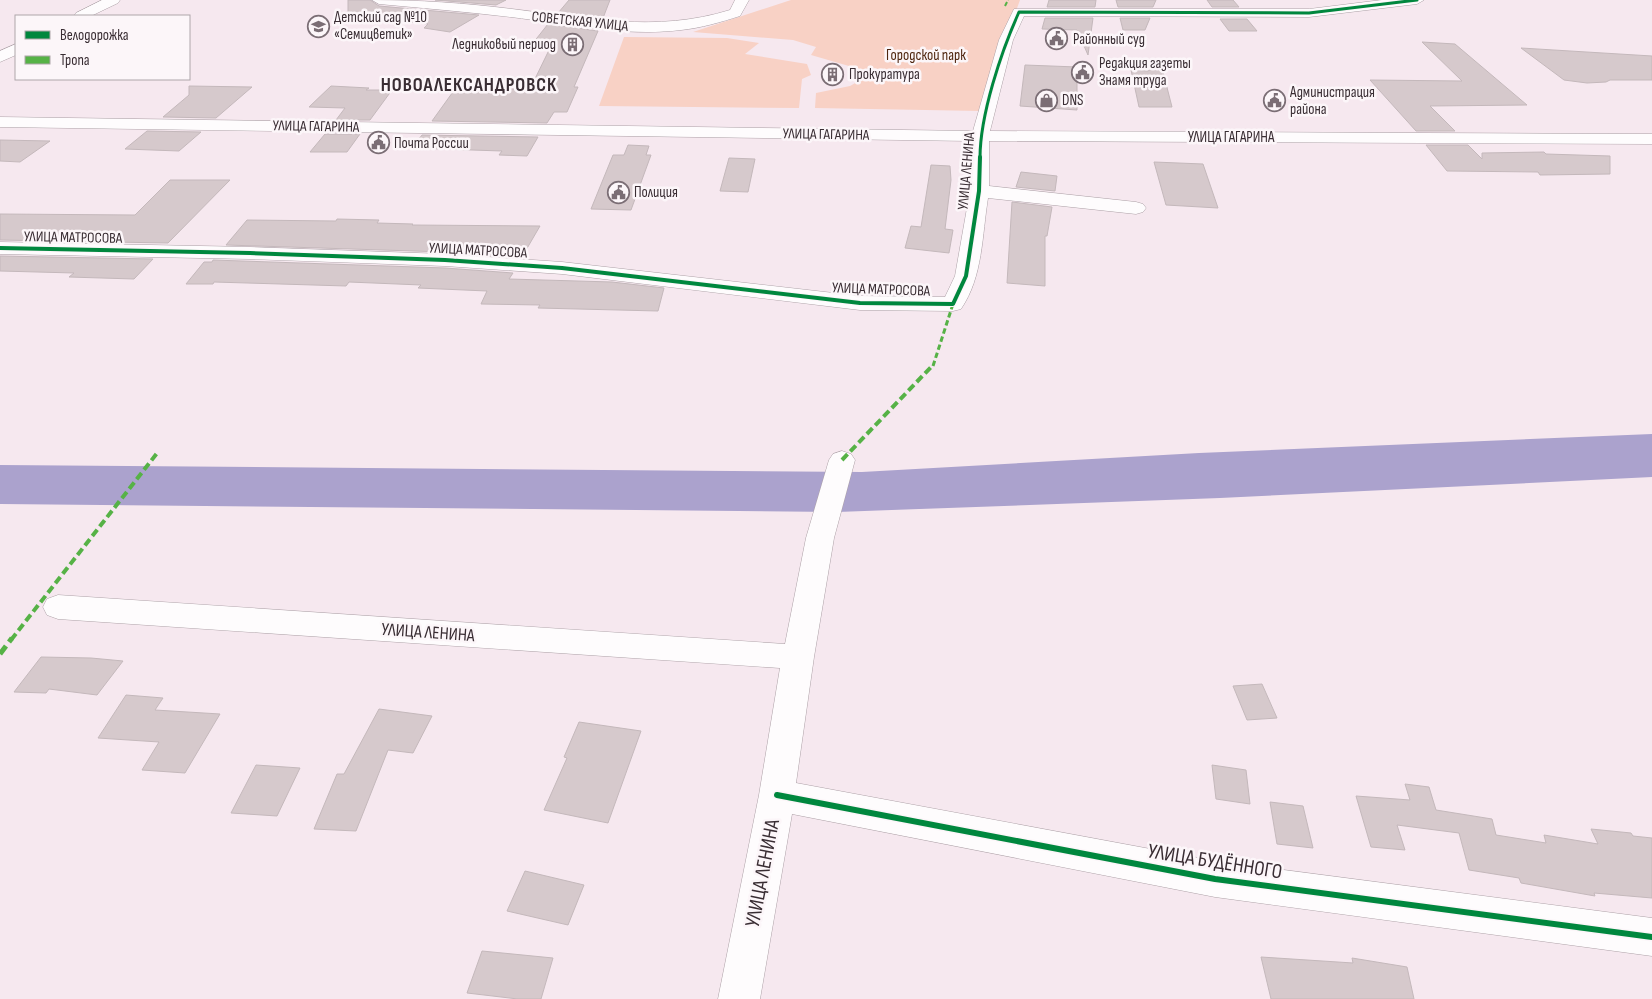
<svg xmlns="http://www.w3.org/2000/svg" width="1652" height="999" font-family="'Sofia Sans Condensed',sans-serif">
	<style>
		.green { fill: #f8d1c5 }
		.water { fill: #aba2cd }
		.building { fill: #d6c9cc; stroke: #c4b8bb }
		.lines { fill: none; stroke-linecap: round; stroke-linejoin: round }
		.minor-casing { stroke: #aca0a6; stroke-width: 1 }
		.minor { fill: #fefcfd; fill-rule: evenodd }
		.quiet-far3 { stroke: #56b246; stroke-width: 2; stroke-dasharray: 4.5 2; stroke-linecap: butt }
		.quiet-far2 { stroke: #56b246; stroke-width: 3; stroke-dasharray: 5.5 3; stroke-linecap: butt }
		.quiet-far1 { stroke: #56b246; stroke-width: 4; stroke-dasharray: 8 4; stroke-linecap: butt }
		.quiet { stroke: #56b246; stroke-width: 5; stroke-dasharray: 10 5; stroke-linecap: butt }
		.cycleway-far2-casing { stroke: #fcf6f9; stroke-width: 5 }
		.cycleway-far1-casing { stroke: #fcf6f9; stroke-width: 6 }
		.cycleway-casing { stroke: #fcf6f9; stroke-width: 9 }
		.cycleway-far2 { stroke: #00873e; stroke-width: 3 }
		.cycleway-far1 { stroke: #00873e; stroke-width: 4 }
		.cycleway { stroke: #00873e; stroke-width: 6 }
		.labels { text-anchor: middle; stroke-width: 5; stroke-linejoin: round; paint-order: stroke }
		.far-poi-label { font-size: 15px; fill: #392d33; stroke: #fcf6f9; text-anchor: start }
		.far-street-label { font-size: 15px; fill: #392d33; stroke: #fcf6f9 }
		.far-park-label { font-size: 15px; fill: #4f260f; stroke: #fcf6f9 }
		.street-label { font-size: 18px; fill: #392d33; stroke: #fcf6f9 }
		.far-district-label { font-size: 19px; font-weight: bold; letter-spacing: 1px; fill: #392d33; stroke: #fcf6f9 }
		.near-street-label { font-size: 21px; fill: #392d33; stroke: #fcf6f9 }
	</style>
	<rect width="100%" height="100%" fill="#f6e8ef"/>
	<path class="green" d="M791,0H1020L980,111L815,108L816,93L850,86L873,73L811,55L816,47L793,40L693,32Z
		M624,37L727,38L759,43L745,54L807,64L811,75L802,79L799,108L599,106Z"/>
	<path class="water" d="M1652,434V477L1220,498L837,512L0,504V465L862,472L1199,453Z"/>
	<path class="building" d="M348,0H370L379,6L479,15L450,32L424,28L428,24L348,15Z
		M435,0H506L496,5Z
		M569,0H610L603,18L558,13Z
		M1049,0H1096L1095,7H1047Z
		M1116,0H1156L1153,7H1118Z
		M1207,0H1233L1239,7H1212Z
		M1045,18H1093L1088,55L1077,30L1042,29Z
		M1120,18H1150L1145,30H1123Z
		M1220,19H1247L1257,31H1229Z
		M548,24L598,31L574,87H578L567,112H554L547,123L432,121L455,89H523L524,87H531L551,46L533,43Z
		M1422,42L1455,44L1527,105L1430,106L1455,131H1416L1370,80L1462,81Z
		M1521,48L1652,56V80H1610L1606,82L1587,83L1564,80Z
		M1161,64L1172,107H1139L1131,70L1148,71Z
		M1025,65L1077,67V110L1020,106Z
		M189,86L252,87L216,118L163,117L189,95Z
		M331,86L369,88L366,90H392L370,120H336L345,108L309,107Z
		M147,131L201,132L179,151L125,149Z
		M325,134H360L347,152H310Z
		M422,135L538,137L527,156L499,155L502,151L412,148Z
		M0,140L50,141L20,162L0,161Z
		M628,145L649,146L646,155H651L631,210L591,209L613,155H624Z
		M1426,145H1468L1482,159V153L1544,152L1546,154L1610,156V174L1540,175L1538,172L1447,171Z
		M729,158L755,159L748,192L720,191Z
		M1154,162L1203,164L1218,208L1166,205Z
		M931,165L950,166L951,180L945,229L953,230L949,253L905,248L911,226L921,227Z
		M1021,172L1057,176L1055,191L1016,187Z
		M170,180H230L168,243L0,240V214L135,215Z
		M1012,202L1052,207L1047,236H1045V286L1007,283Z
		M337,219L379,220L377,223L413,224L412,225L540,226L522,257L445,252L226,245L247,220L336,221Z
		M0,256L153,259L134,279L69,277L74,273L0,271Z
		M213,260L445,268L513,273L509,279L612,282L664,288L658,311L538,308L540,305L481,304L487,291L418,288L421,285L349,282L346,286L214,282L213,284H186L204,262H212Z
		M41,657L91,658L123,661L97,695L49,689L46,693L14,692Z
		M1262,684L1277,718L1247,720L1233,686Z
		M126,695L163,698L155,710L220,714L185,773L142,770L159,742L98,738Z
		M379,709L432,716L413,753L388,750L356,831L314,829L337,774H344Z
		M579,722L641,731L608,823L544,810L567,758L564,757Z
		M256,765L300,768L277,816L231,813Z
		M1212,765L1246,770L1250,804L1216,799Z
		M1405,784L1429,787L1436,810L1492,819L1496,835L1546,843L1544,835L1598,844L1591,829L1631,833L1633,836L1652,838V898L1594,893L1595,896L1521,883L1519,878L1469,870L1459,833L1397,825L1405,850L1371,847L1356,796L1410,800Z
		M1270,802L1303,806L1313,848L1277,844Z
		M525,871L584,885L568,925L507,911Z
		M482,951L553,958L541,999H518L467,993Z
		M1261,957L1353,963L1352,958L1407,967L1414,999H1271Z"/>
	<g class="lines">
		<defs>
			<path id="minor" d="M102,0H120L118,3L91,16H74L76,13Z
				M372,0C419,0 465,3 512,9C587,18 656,33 730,10L735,0H749L740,16C721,22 701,28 681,30C624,37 567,24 511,17C467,12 423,8 379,4Z
				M1382,0H1424L1417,4L1309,17L1024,16L1013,40L990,131L1652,134V144L989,141V186L1136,202L1143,204L1146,208L1143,212L1136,214L988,198C982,235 983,277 961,309L953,311L860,310L562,274L445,266L250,259L0,254V242L250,247L445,254L562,262L860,296L945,297L955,276L970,191L971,141L0,127V117L973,131L999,40L1014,9H1309Z
				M16,44V55L0,62V51Z
				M842,451L851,454L855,460L834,538L814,657L796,783L1215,861L1652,918V956L1215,897L792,814L760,999H718L759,795L780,668L58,619L47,615L43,607L47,599L58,595L785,644L806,538L829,460L833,454Z"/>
		</defs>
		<use href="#minor" class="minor-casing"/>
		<use href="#minor" class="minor"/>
		<path class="quiet-far3" d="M1005,6L1008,0"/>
		<path class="quiet-far2" d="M933,366L953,304"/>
		<path class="quiet-far1" d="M842,460L933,365
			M11,640L158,452"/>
		<path class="quiet" d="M0,654L12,638"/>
		<defs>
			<path id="cycleway-far2" d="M980,158C980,115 1001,52 1019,12L1309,13L1417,0"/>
			<path id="cycleway-far1" d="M0,248L250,253L445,260L562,268L860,303L953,304L966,276L979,191L980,157"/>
			<path id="cycleway" d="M777,795L1215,879L1652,937"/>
		</defs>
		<use href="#cycleway-far2" class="cycleway-far2-casing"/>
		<use href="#cycleway-far1" class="cycleway-far1-casing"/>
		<use href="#cycleway" class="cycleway-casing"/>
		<use href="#cycleway-far2" class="cycleway-far2"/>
		<use href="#cycleway-far1" class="cycleway-far1"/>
		<use href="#cycleway" class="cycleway"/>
	</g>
	<defs>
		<symbol id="school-ring" viewBox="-11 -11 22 22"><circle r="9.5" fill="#fcf6f9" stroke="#7b6e75" stroke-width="1.5"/><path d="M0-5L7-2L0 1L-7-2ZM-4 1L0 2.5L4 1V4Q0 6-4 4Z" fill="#7b6e75"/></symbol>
		<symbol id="civic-ring" viewBox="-11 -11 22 22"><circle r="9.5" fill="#fcf6f9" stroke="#7b6e75" stroke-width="1.5"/><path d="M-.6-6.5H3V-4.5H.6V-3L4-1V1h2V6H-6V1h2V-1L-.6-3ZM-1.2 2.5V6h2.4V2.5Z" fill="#7b6e75"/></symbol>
		<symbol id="building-ring" viewBox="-11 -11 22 22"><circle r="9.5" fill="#fcf6f9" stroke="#7b6e75" stroke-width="1.5"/><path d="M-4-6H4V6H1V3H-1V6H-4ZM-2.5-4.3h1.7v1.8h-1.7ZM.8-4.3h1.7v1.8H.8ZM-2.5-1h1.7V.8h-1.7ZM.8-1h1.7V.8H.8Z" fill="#7b6e75"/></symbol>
		<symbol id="shop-ring" viewBox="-11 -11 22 22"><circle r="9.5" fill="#fcf6f9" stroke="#7b6e75" stroke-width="1.5"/><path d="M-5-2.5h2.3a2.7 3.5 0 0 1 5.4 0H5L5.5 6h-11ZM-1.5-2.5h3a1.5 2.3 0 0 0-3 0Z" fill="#7b6e75"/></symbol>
	</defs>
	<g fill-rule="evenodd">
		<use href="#school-ring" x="306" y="14" width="25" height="25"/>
		<use href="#civic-ring" x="1044" y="26" width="25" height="25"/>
		<use href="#building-ring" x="560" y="32" width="25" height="25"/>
		<use href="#civic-ring" x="1070" y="60" width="25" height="25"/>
		<use href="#building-ring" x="820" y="62" width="25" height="25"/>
		<use href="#shop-ring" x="1034" y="88" width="25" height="25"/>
		<use href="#civic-ring" x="1262" y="88" width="25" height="25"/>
		<use href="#civic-ring" x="366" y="130" width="25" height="25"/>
		<use href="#civic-ring" x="606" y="180" width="25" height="25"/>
	</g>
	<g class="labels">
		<g class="far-poi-label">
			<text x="334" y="22">Детский сад №10<tspan x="334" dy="17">«Семицветик»</tspan></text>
			<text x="1073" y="44">Районный суд</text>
			<text x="556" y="49" text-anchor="end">Ледниковый период</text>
			<text x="1099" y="68">Редакция газеты<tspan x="1099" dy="17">Знамя труда</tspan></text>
			<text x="849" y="79">Прокуратура</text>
			<text x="1290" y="97">Администрация<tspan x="1290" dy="17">района</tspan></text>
			<text x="1062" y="105">DNS</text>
			<text x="394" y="148">Почта России</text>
			<text x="634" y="197">Полиция</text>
		</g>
		<g class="far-street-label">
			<text transform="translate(580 21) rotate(6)" y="5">СОВЕТСКАЯ УЛИЦА</text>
			<text transform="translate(316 126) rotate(1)" y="5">УЛИЦА ГАГАРИНА</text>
			<text transform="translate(826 134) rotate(1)" y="5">УЛИЦА ГАГАРИНА</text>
			<text x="1231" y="142">УЛИЦА ГАГАРИНА</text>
			<text transform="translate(966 171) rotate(-85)" y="5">УЛИЦА ЛЕНИНА</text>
			<text transform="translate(73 237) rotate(1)" y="5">УЛИЦА МАТРОСОВА</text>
			<text transform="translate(478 250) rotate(3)" y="5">УЛИЦА МАТРОСОВА</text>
			<text transform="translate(881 289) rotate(2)" y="5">УЛИЦА МАТРОСОВА</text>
		</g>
		<g class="far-park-label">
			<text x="926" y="60">Городской парк</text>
		</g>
		<g class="street-label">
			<text transform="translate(428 632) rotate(4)" y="6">УЛИЦА ЛЕНИНА</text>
		</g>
		<g class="far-district-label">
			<text x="469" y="91">НОВОАЛЕКСАНДРОВСК</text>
		</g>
		<g class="near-street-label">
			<text transform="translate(1215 861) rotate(9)" y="7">УЛИЦА БУДЁННОГО</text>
			<text transform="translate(762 873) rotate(-79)" y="7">УЛИЦА ЛЕНИНА</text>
		</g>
	</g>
	<rect x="15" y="15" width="175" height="65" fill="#fcf6f9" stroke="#aea6aa"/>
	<rect x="25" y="31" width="25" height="8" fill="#00873e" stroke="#aea6aa"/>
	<text x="60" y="40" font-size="15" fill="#392d33">Велодорожка</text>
	<rect x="25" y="56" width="25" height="8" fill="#56b246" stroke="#aea6aa"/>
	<text x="60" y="65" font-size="15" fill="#392d33">Тропа</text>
</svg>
